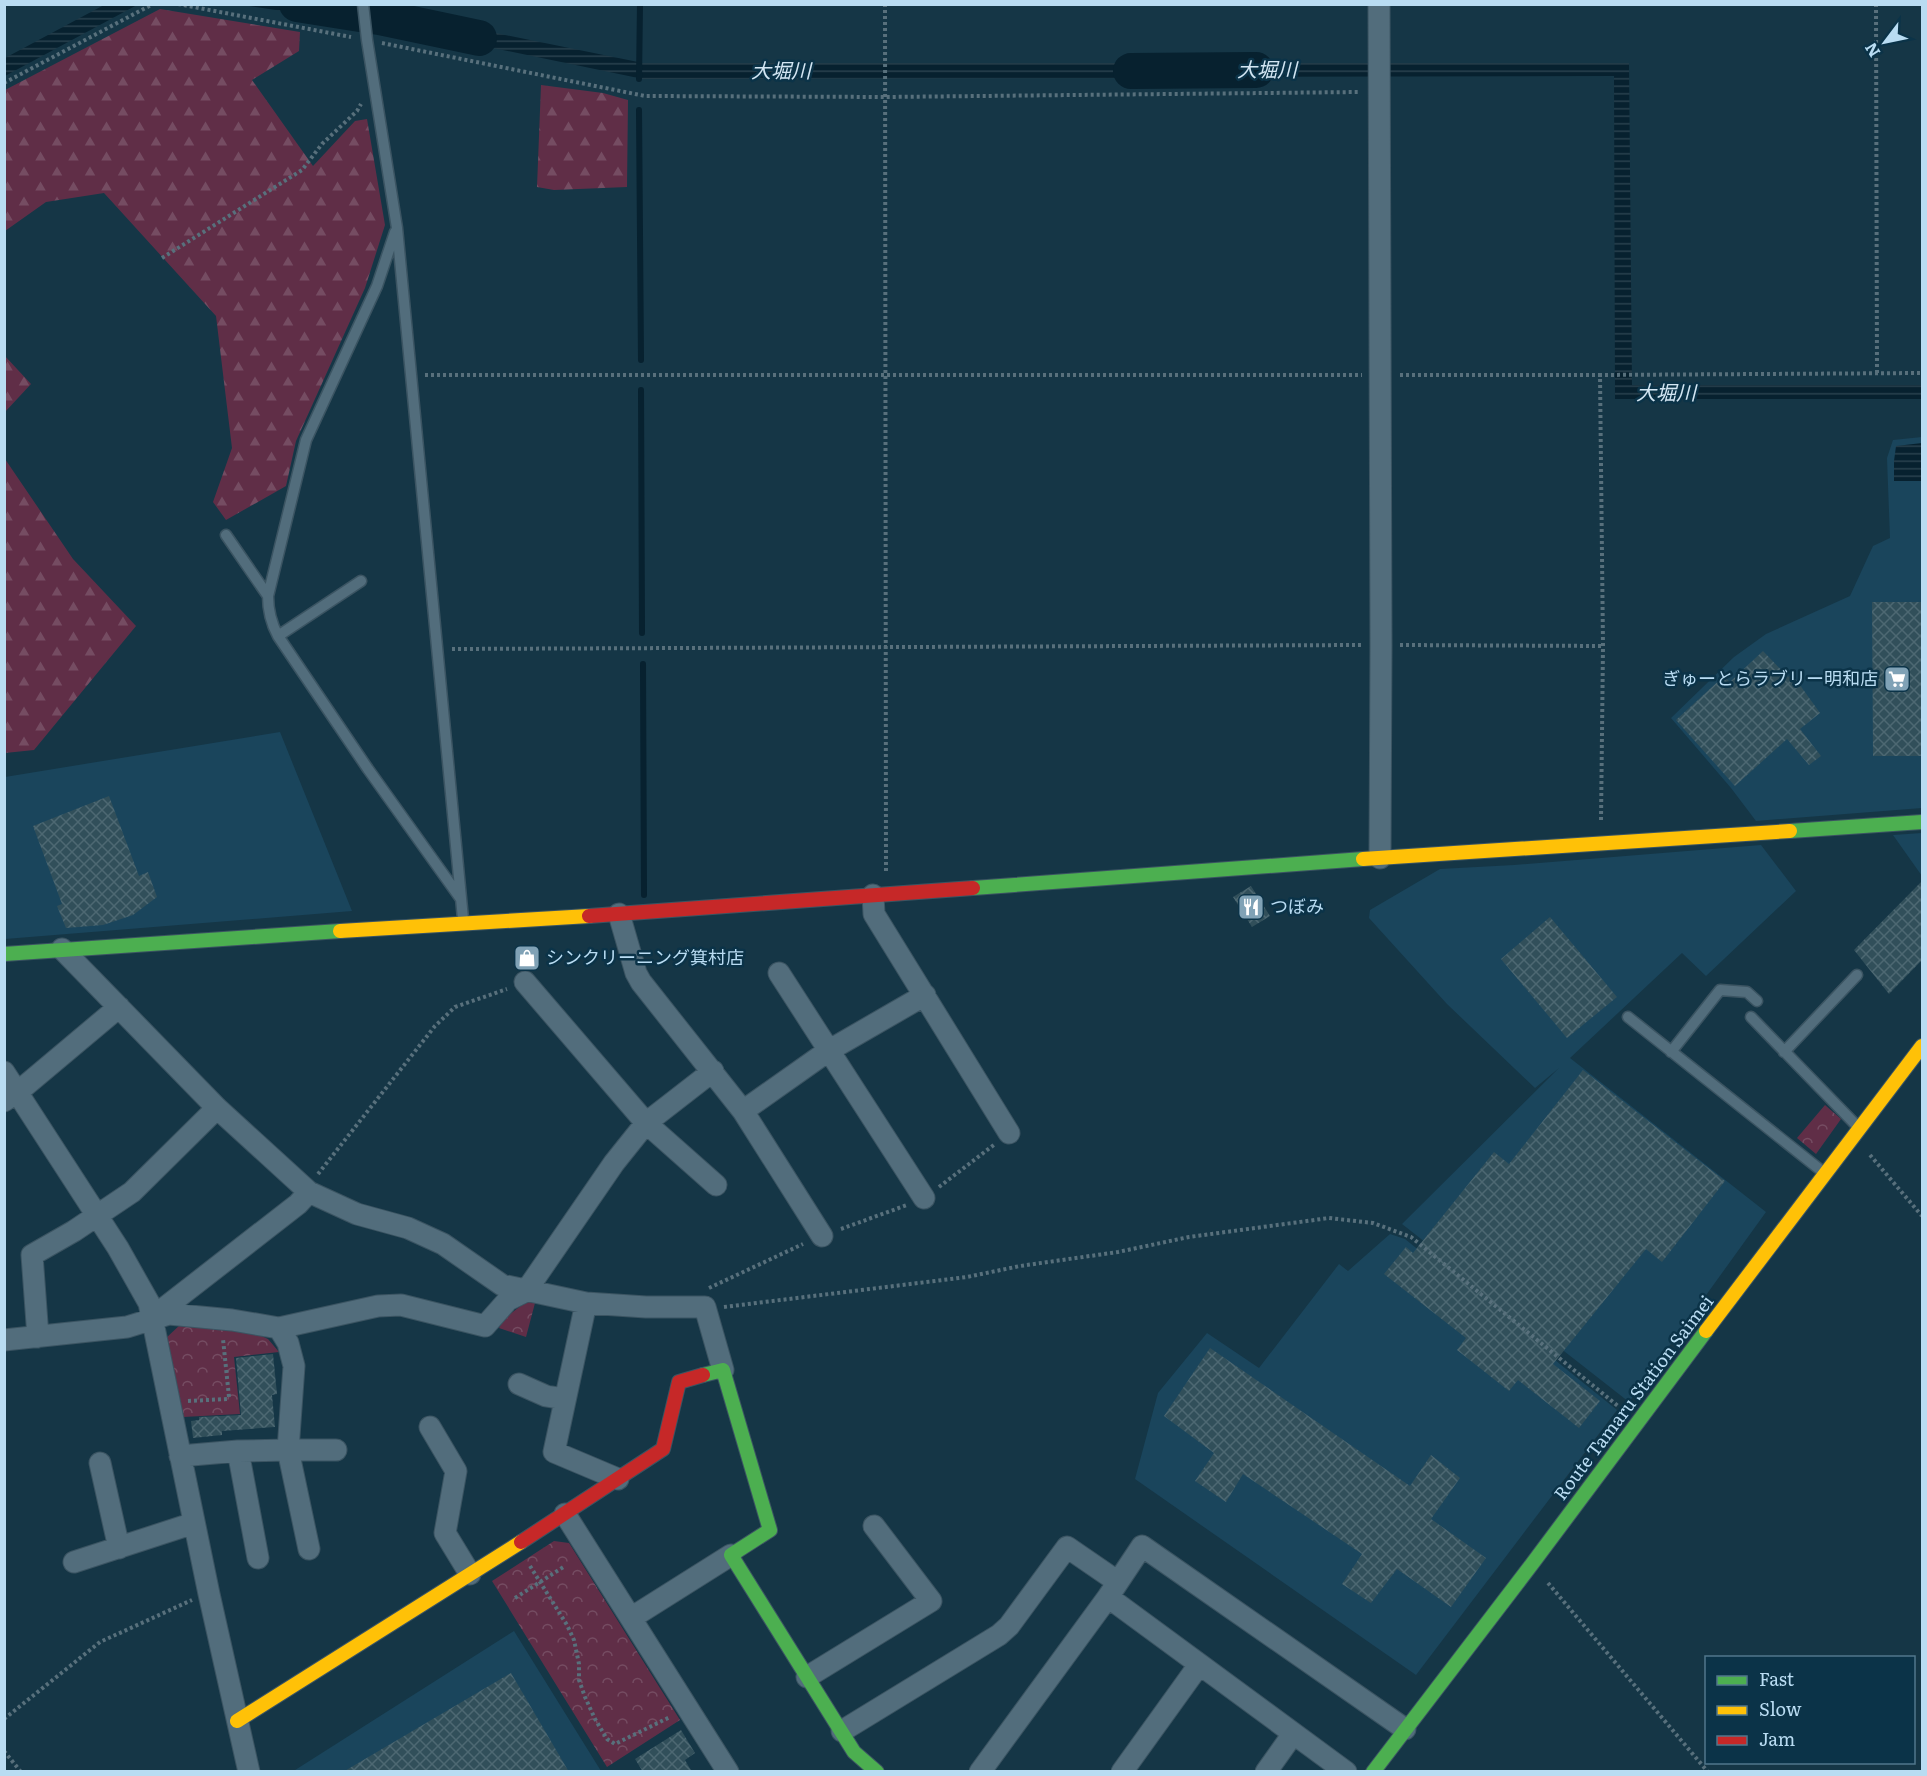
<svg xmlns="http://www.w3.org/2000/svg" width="1927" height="1776" font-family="Literata,'Noto Sans JP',serif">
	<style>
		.built { fill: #1a455c }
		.forest { fill: url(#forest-firs) }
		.park { fill: url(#park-crowns) }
		.water { fill: url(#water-rules) }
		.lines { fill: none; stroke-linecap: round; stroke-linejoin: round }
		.stream { stroke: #07212f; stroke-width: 6 }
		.river { stroke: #07212f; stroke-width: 36 }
		.building { fill: url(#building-cross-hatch) }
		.lane-casing { stroke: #3b5462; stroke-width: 13 }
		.street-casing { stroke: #3b5462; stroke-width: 23 }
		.fast-casing { stroke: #3b5462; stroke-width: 16 }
		.slow-casing { stroke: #3b5462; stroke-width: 16 }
		.jam-casing { stroke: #3b5462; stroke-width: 16 }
		.path { stroke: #58707c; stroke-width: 4; stroke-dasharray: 3 3; stroke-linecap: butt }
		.lane { stroke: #526d7c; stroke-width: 10 }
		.street { stroke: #526d7c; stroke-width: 21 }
		.fast { stroke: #4caf50; stroke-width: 14 }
		.slow { stroke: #ffc107; stroke-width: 14 }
		.jam { stroke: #c62828; stroke-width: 14 }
		.labels { text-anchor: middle; stroke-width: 5; stroke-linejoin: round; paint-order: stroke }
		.poi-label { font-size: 18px; fill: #b9dcf2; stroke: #0b3348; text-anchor: start }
		.street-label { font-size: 18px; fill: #b9dcf2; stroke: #0b3348 }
		.water-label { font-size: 20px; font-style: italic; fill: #d3e6f3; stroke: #0b3348 }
	</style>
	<defs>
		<pattern id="forest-firs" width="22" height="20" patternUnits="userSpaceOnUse" patternTransform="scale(1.5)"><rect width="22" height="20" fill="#602e47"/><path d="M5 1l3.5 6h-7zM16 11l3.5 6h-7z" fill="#754c62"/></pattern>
		<pattern id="park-crowns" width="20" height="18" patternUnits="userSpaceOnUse" patternTransform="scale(1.5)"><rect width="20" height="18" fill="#602e47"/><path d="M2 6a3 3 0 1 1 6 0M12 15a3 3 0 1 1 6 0" fill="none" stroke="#754c62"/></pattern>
		<pattern id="water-rules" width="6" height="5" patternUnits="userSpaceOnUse" patternTransform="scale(1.5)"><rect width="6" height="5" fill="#07212f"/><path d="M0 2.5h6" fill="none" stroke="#29414e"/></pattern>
		<pattern id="building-cross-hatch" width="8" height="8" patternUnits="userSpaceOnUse" patternTransform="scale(1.5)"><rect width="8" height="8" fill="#314f5a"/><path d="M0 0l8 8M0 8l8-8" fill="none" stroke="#4d6872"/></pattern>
	</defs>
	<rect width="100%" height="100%" fill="#153646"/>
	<path class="built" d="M1922,437V808L1756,821L1731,788L1671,718L1734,657L1766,634L1850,596L1873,546L1890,538L1887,458L1893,440Z
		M280,732L352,911L5,939V777Z
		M1922,833V876L1893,835Z
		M1761,845L1796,891L1706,976L1682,953L1570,1058L1766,1212L1629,1402L1402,1224L1559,1068L1535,1088L1447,1004L1369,918L1370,910L1440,869L1514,865Z
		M1390,1234L1405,1239L1617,1410L1416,1675L1135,1479L1158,1393L1207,1333L1259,1368L1339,1264L1348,1271Z
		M514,1631L601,1771L292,1772Z"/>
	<path class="forest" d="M160,9L300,32L299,51L252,80L313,166L355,121L367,119L385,225L365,288L296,441L286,486L226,520L213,502L232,448L216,316L104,193L46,202L5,231V90Z
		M541,85L603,93L628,100L627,187L554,190L537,187Z
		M4,355L31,384L5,412H4Z
		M5,459L73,559L136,626L34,750L5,753Z"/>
	<path class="park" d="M1825,1105L1841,1119L1816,1154L1797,1138Z
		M527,1301L535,1303L526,1337L499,1328L504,1319Z
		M181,1324L253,1332L268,1339L279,1352L234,1357L240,1414L183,1417L165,1339Z
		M554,1541L569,1543L680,1720L607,1767L492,1581Z"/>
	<path class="water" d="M104,5H137L5,76V58Z
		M242,5H348L349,21Z
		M379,9L396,14L395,29L380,25Z
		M432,20L643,63H1181V78L643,79L430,35Z
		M1207,63H1629L1632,385H1922V399H1615L1614,76L1206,77Z
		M1922,443V481H1894V461L1896,446Z"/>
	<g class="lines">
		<path class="stream" d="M639,79L640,4
			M639,110L641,360
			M641,390L642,633
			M643,664L644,895"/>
		<path class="river" d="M297,4L379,17L479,38
			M1131,71L1256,70"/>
	</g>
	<path class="building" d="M1872,602H1923V756H1873Z
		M1763,651L1788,677L1792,674L1820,713L1800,729L1821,756L1809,765L1787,739L1735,786L1676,720L1724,676L1730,682Z
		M109,796L139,876L148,872L157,897L133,915L103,925L66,928L57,906L62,904L33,826Z
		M1923,880V959L1889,994L1854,950Z
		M1251,886L1270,916L1252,927L1233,897Z
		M1550,917L1617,997L1567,1038L1501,959Z
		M1583,1070L1725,1181L1662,1262L1646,1249L1553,1364L1600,1401L1579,1428L1518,1380L1509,1391L1457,1350L1466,1338L1384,1274L1406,1247L1413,1253L1494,1152L1509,1164Z
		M1210,1348L1410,1486L1431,1455L1460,1478L1431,1519L1486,1558L1451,1607L1397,1569L1371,1603L1342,1584L1362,1554L1243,1474L1226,1502L1195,1481L1214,1453L1164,1416Z
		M273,1354L277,1394L272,1395L275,1427L222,1431V1435L193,1438L191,1421L199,1420V1417L241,1415L236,1358Z
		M511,1673L569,1772H343Z
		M681,1730L695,1753L685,1760L692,1772H643L635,1759Z"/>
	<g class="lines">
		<defs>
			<path id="lane" d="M363,4L367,40L397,228L463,919
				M395,232L377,286L306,440L268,596C268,611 271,623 278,636L368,769L461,899
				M226,535L268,596
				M278,636L361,581
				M1628,1017L1823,1172
				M1751,1017L1858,1127
				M1671,1052L1720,990L1747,992L1757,1001
				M1784,1052L1857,975"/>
			<path id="street" d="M1379,4L1381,645L1380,858
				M873,895L874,914L1009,1133
				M619,914L636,973L641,982L743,1111L822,1236
				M62,949L217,1108L309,1192L357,1214L408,1228L443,1244L502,1285L586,1303L646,1307H705L723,1370
				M779,973L924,1198
				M525,982L646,1123L716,1185
				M4,1072L118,1248L149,1303L209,1594L249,1772
				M4,1101L19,1091L119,1007
				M743,1111L828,1051L925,995
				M586,1303L554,1452L618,1479
				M154,1316L298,1204L309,1192
				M38,1337L32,1255L74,1231L132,1192L217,1108
				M4,1340L127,1327L169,1314L232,1320L279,1328L378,1306L401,1305L485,1326L508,1300L526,1291L614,1163L646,1123L713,1071
				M519,1384L546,1396L565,1399
				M430,1427L456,1471L445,1533L470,1574
				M238,1451L258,1558
				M180,1456L238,1451L288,1450L294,1366L288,1343L279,1328
				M100,1463L119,1548
				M565,1514L728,1772
				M309,1549L288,1450H336
				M74,1562L194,1523
				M1108,1597L1346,1772
				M631,1618L731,1555
				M807,1677L931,1601L874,1526
				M842,1731L999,1635L1009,1626L1067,1547L1118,1582
				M980,1772L1108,1597L1142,1546L1405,1729
				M1122,1772L1199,1665
				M1266,1772L1293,1734"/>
			<path id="fast" d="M1790,831L1922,822
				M973,888L1363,859
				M4,954L340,931
				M703,1375L723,1370L770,1530L731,1555L854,1752L877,1772
				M1373,1772L1532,1564L1706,1331"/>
			<path id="slow" d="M1363,859L1790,831
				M340,931L589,916
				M1706,1331L1922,1046
				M237,1721L521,1542"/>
			<path id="jam" d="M589,916L973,888
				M521,1542L663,1449L679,1382L703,1375"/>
		</defs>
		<use href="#lane" class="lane-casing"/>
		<use href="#street" class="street-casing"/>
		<use href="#fast" class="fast-casing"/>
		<use href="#slow" class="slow-casing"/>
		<use href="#jam" class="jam-casing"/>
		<path class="path" d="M178,4L351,37
			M885,4L886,872
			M1876,4L1877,373
			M382,43L645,96L885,97L1360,92
			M4,83L153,4
			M162,258L302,170L322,144L357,111L361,104
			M425,375H1362
			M1400,375H1600L1603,646L1601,821
			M1599,375L1922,373
			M1400,645L1603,646
			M452,649L1362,645
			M1870,1155L1922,1216
			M318,1174L435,1026L455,1007L507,989
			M939,1187L995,1144
			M841,1229L907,1205
			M709,1288L803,1244
			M724,1307L967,1277L1020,1266L1118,1252L1189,1237L1329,1218L1373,1223L1411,1237L1618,1406
			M188,1401L227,1399L229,1397L223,1339
			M530,1566L567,1625L574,1640L579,1664V1680L585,1697L595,1719L607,1739L615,1744L670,1717
			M1548,1583L1708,1772
			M515,1598L565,1566
			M4,1719L100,1642L192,1600
			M4,1751L21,1772"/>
		<use href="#lane" class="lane"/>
		<use href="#street" class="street"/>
		<use href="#fast" class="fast"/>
		<use href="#slow" class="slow"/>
		<use href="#jam" class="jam"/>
	</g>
	<defs>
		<symbol id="supermarket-square" viewBox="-11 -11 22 22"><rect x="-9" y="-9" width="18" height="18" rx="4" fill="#80a2b6" stroke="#0b3348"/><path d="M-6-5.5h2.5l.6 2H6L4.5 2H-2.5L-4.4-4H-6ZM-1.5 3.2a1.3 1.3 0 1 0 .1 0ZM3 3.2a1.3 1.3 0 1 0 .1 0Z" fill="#fff"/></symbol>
		<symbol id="restaurant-square" viewBox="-11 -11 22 22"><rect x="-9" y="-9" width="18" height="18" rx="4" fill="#80a2b6" stroke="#0b3348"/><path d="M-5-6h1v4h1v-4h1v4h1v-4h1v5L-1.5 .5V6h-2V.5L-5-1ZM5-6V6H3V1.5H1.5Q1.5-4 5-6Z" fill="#fff"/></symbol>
		<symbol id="shop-square" viewBox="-11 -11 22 22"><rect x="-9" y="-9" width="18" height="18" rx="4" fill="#80a2b6" stroke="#0b3348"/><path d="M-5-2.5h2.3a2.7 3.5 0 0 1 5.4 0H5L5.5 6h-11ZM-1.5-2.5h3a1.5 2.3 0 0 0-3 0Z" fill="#fff"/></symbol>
	</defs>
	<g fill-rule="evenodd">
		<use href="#supermarket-square" x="1882" y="664" width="30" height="30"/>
		<use href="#restaurant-square" x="1236" y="892" width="30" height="30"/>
		<use href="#shop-square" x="512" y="943" width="30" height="30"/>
	</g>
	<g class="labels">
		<g class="poi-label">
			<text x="1878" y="685" text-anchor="end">ぎゅーとらラブリー明和店</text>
			<text x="1270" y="913">つぼみ</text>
			<text x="546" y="964">シンクリーニング箕村店</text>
		</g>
		<g class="street-label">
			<text transform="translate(1634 1398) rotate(-53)" y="6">Route Tamaru Station Saimei</text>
		</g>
		<g class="water-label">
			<text x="1267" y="77">大堀川</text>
			<text x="781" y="78">大堀川</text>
			<text x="1666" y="400">大堀川</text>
		</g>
	</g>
	<rect width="1927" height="1776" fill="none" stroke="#b9dcf2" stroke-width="12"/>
	<rect x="1705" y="1656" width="210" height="108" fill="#0b3348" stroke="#51778c" stroke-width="1.5"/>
	<rect x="1717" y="1676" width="30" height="9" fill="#4caf50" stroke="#51778c" stroke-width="1.5"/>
	<text x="1759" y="1686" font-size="18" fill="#b9dcf2">Fast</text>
	<rect x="1717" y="1706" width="30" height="9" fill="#ffc107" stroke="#51778c" stroke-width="1.5"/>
	<text x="1759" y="1716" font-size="18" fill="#b9dcf2">Slow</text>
	<rect x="1717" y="1736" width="30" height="9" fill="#c62828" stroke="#51778c" stroke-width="1.5"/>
	<text x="1759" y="1746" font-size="18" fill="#b9dcf2">Jam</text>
	<g transform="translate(1885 42) rotate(238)" stroke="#0b3348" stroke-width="4.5" paint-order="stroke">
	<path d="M0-4.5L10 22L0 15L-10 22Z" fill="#b9dcf2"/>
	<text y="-9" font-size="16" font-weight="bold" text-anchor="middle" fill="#b9dcf2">N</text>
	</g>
</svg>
